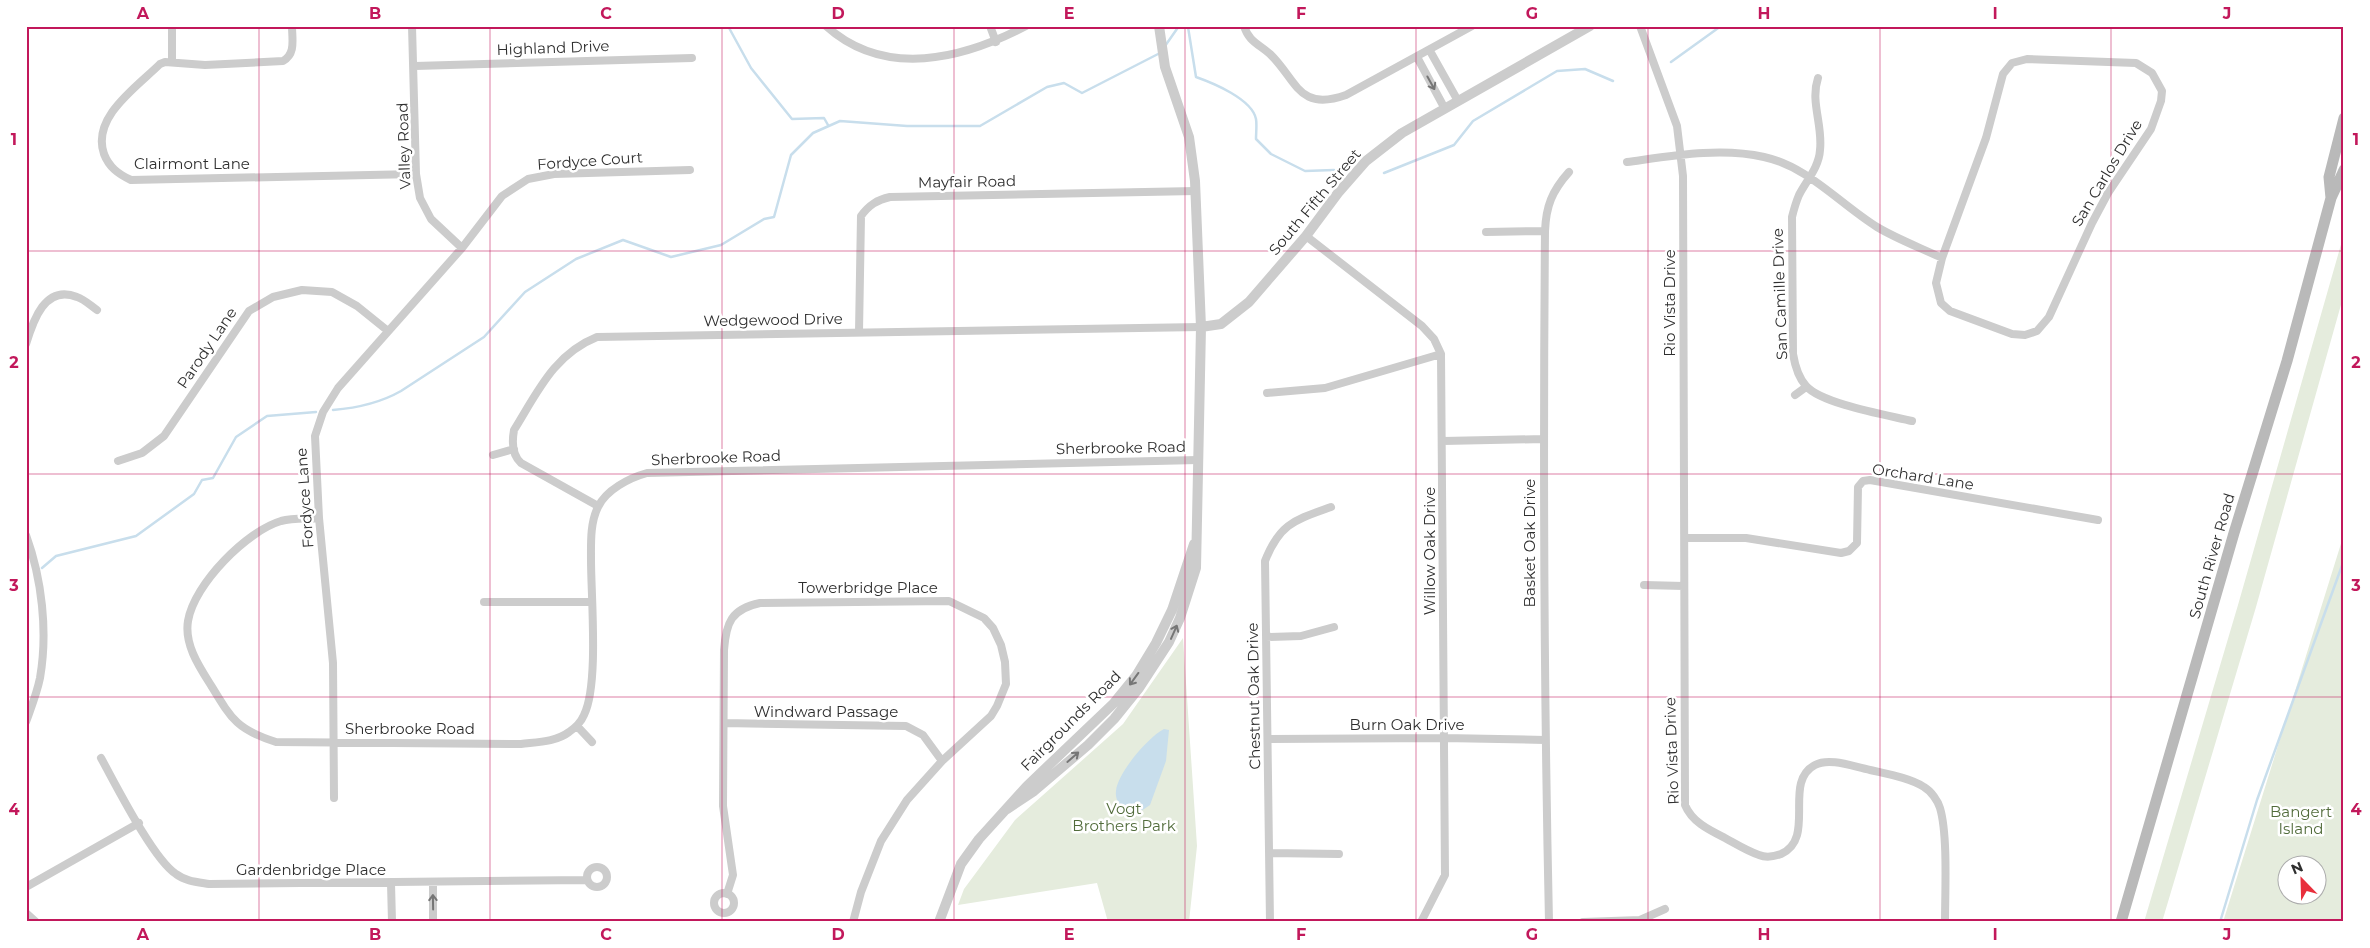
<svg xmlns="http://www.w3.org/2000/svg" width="2370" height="948" font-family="Montserrat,sans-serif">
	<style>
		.green { fill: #e5ecdd; fill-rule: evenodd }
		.water { fill: #c8deec }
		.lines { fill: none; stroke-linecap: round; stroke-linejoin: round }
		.stream { stroke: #c8deec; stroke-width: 2.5 }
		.minor { stroke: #ccc; stroke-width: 8 }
		.tertiary { stroke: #ccc; stroke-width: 10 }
		.secondary { stroke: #b9b9b9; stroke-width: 11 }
		.oneway { stroke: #767676 }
		.grid { fill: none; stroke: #c2185b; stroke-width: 1; stroke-opacity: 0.55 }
		.labels { text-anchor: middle; stroke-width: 5; stroke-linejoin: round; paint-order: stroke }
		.street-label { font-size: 15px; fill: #2f2f2f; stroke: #fff }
		.park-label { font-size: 15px; fill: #526c3b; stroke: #fff }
		.neatline { fill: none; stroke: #c2185b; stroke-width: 2 }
		.grid-label { font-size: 16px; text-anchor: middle; font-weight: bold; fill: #c2185b }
	</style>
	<rect width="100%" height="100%" fill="#fff"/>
	<path class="green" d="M2344,234V294L2256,607L2162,922H2144L2238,605Z
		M2344,534V922H2223ZM2288,866H2318V896H2288Z
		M1183,638L1197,846L1189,922H1108L1097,883L958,905L964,889L1015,820L1123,724Z"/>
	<path class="water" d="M1164,729L1169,730L1166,761L1150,805L1141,811L1123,809C1119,804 1115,799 1116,791C1117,774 1148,737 1164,729Z"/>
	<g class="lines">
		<path class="stream" d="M728,26L751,68L792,119L824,118L828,125
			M1185,26L1188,27L1196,77C1213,83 1252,99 1256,119C1257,125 1256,133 1256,139L1271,154L1305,171L1334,170
			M1165,46L1179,26
			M1671,62L1721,26
			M1384,173L1454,145L1473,121L1557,71L1585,69L1613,81
			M333,410C357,408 380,403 401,391L484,337L525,292L576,259L623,240L671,257L721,245L764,219L774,217L791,155L813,133L840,121L907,126H980L1047,87L1064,83L1082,93L1160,53
			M42,568L56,556L136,536L194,494L202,480L213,478L236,437L267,416L316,412
			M2220,922L2257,800L2344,560"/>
		<path class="minor" d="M292,26C292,39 296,54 283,61L205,65L165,62L160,64C138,86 91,117 104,154C109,167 118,174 131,180L416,174
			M412,26L416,174L420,198L431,219L462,248
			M826,26C885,79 963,59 1026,26
			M990,26L996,42
			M1244,26C1249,42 1259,44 1270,54C1297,80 1298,112 1346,95L1472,26
			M1640,26L1677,126L1683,176L1685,805C1692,822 1709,830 1725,838C1736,844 1747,851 1759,855C1766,858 1773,857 1781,854C1817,838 1782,782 1815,765C1830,757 1854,767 1870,770C1887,774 1910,778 1924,787C1931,791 1938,801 1940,808C1948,835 1945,892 1945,922
			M1430,51L1458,101
			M1417,57L1445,109
			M2027,59L2136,63L2152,73L2162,91L2161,101L2151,129L2108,193L2092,223L2049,317L2037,331L2025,335L2012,334L1950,311L1941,303L1936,283L1942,258L1986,138L2003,74L2012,63Z
			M172,62V26
			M415,66L692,58
			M1818,78C1810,102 1823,125 1820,150C1819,167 1807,180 1799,195C1796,202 1794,209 1792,217L1793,354C1795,366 1798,377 1806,386C1822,404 1887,415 1912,421
			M1627,162C1671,156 1720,147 1764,157C1807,166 1840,204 1877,227C1897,239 1921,248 1942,258
			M1486,232L1545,231
			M1306,236L1422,326L1434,339L1441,354L1445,875L1421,922
			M859,332L861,216C869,205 877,200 890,197L1196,191
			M26,344C33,321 45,284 77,297C84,299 91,306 97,310
			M1267,393L1325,388L1441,354
			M1795,395L1806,387
			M1443,441L1543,439
			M493,455L514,449
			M118,461L142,453L164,436L249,311L273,297L302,290L332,292L357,306L388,331
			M598,506L521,463C512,455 512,441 514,430C537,393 554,354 597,337L1201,327
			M319,518C307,519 293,518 281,521C247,531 194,584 188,621C184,645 200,668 212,687C232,720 238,730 276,742L521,744C537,742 556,742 569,732C575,728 581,722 584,715C599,685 591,597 591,560C591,543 590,523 598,507C606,490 629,478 647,473L1198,460
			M26,535C42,579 48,632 40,678C37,693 31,708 26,722
			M1685,538H1746L1841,553L1849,551L1857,543L1858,487L1863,481L1870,480L2098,520
			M1644,585L1684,586
			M484,602H591
			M1266,637L1301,636L1334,627
			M724,723L906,726L923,735L942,761
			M577,726L592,742
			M1269,739L1444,738L1545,740
			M101,758C116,785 153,859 176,874C185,881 197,882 209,884L587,880
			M334,798L333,663L319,518L315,436L323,412L338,388L462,248L502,196L528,179L554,174L690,170
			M1270,853L1339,854
			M587 877a10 10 0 1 1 20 0a10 10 0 1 1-20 0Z
			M433,882V922
			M391,883L392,922
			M26,887L139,823
			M714 903a10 10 0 1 1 20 0a10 10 0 1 1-20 0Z
			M727,894L733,875L723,806L724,650C726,623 731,609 760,603L949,601L984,618L993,628L1001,645L1005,662L1006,684L997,706L991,716L942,761L907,800L881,841L861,892L853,922
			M26,913L36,922
			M1270,922L1265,561C1280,523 1295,520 1331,507
			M1549,922C1544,692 1543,461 1545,231C1546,206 1552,191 1569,172
			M1583,922L1640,920L1665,909"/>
		<path class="tertiary" d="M1201,327L1221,324L1249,302L1306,236L1338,193L1366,161L1402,133L1590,26
			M1007,809L1034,791L1088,745L1114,719L1139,688L1169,642L1180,618L1196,568L1201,327L1195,181L1189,137L1165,67L1159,26
			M939,922L961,864L979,839L1027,786L1114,703L1136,676L1156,643L1172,610L1194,544"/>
		<path class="secondary" d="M2331,198L2329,177L2344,118
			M2121,922L2234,533L2287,361L2331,198L2344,170"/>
	</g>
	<defs><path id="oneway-shaft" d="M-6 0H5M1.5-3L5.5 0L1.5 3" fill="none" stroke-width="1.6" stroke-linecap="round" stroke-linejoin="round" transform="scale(1.25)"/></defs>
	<g class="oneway">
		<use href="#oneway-shaft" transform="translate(1431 83) rotate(61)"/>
		<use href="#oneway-shaft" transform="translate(1174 632) rotate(-66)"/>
		<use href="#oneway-shaft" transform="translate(1134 679) rotate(126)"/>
		<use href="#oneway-shaft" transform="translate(1073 757) rotate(-41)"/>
		<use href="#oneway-shaft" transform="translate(433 902) rotate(-91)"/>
	</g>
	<path class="grid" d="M259,26V922M490,26V922M722,26V922M954,26V922M1185,26V922M1416,26V922M1648,26V922M1880,26V922M2111,26V922M26,251H2344M26,474H2344M26,697H2344"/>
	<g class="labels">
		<g class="street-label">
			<text transform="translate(553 48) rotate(-2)" y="5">Highland Drive</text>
			<text transform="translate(404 146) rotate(-92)" y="5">Valley Road</text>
			<text transform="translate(590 161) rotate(-4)" y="5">Fordyce Court</text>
			<text x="192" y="169">Clairmont Lane</text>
			<text transform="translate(2107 173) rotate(-59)" y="5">San Carlos Drive</text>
			<text transform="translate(967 182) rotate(-1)" y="5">Mayfair Road</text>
			<text transform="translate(1315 202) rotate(-50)" y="5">South Fifth Street</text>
			<text transform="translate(1780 294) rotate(-92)" y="5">San Camille Drive</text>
			<text transform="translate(1670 303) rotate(-90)" y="5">Rio Vista Drive</text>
			<text transform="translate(773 320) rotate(-1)" y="5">Wedgewood Drive</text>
			<text transform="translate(207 348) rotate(-56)" y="5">Parody Lane</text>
			<text transform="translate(1121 448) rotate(-1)" y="5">Sherbrooke Road</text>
			<text transform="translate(716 458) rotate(-2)" y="5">Sherbrooke Road</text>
			<text transform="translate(1923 477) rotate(9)" y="5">Orchard Lane</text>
			<text transform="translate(305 498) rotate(-94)" y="5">Fordyce Lane</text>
			<text transform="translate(1530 543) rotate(-90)" y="5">Basket Oak Drive</text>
			<text transform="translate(1430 551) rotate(-90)" y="5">Willow Oak Drive</text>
			<text transform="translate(2212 556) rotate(-74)" y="5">South River Road</text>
			<text x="868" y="593">Towerbridge Place</text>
			<text transform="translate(1254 696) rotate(-91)" y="5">Chestnut Oak Drive</text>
			<text x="826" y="717">Windward Passage</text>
			<text transform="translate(1071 721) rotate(-45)" y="5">Fairgrounds Road</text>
			<text x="1407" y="730">Burn Oak Drive</text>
			<text x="410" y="734">Sherbrooke Road</text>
			<text transform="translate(1672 751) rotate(-92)" y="5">Rio Vista Drive</text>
			<text x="311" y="875">Gardenbridge Place</text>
		</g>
		<g class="park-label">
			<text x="1124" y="814">Vogt<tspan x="1124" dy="17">Brothers Park</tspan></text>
			<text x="2301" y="817">Bangert<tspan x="2301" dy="17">Island</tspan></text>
		</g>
	</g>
	<rect width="2370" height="948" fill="none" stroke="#ffffff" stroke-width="55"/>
	<g transform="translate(2302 880) rotate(337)"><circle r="24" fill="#ffffff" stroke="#acacac"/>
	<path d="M0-4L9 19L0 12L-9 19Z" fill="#e82f3c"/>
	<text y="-8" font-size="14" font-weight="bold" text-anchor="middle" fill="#2f2f2f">N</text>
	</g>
	<rect x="28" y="28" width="2314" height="892" class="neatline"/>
	<g class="grid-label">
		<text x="143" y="19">A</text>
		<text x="375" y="19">B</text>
		<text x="606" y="19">C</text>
		<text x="838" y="19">D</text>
		<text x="1069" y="19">E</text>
		<text x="1301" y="19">F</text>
		<text x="1532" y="19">G</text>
		<text x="1764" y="19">H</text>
		<text x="1995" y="19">I</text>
		<text x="2227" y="19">J</text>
		<text x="14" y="145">1</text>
		<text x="2356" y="145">1</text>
		<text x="14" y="368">2</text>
		<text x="2356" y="368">2</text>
		<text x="14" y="591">3</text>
		<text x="2356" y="591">3</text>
		<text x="14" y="815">4</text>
		<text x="2356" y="815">4</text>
		<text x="143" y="940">A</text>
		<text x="375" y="940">B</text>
		<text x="606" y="940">C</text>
		<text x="838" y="940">D</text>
		<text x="1069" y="940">E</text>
		<text x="1301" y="940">F</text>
		<text x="1532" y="940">G</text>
		<text x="1764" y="940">H</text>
		<text x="1995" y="940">I</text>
		<text x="2227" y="940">J</text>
	</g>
</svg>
